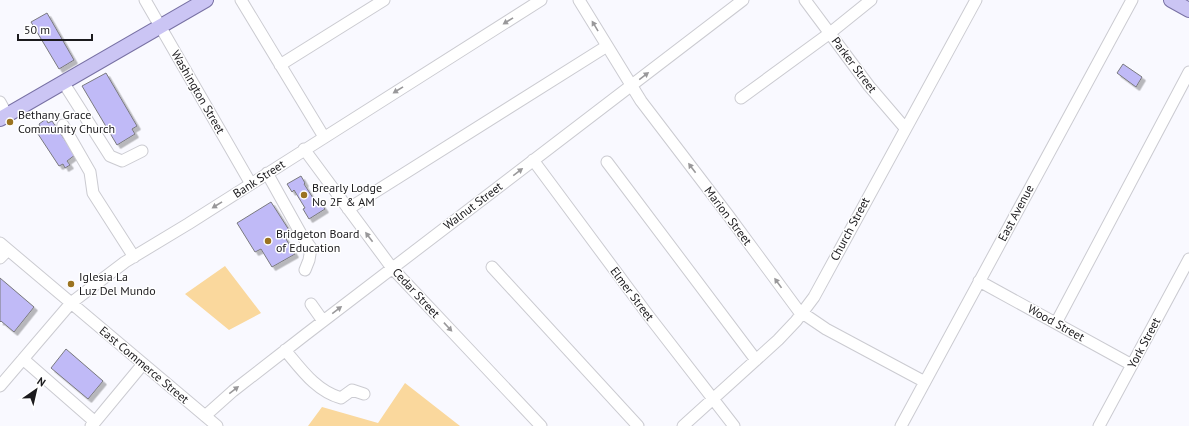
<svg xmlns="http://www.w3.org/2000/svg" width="1189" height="426" font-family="'PT Sans',sans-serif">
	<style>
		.green { fill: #fad89d }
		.building { fill: #c0baf7; stroke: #7a7a7f; filter: url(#shadow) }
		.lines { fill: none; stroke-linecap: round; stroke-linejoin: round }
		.minor-casing { stroke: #cbcbd1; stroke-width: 13 }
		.major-casing { stroke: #7871a4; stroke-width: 16 }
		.minor { stroke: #fff; stroke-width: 11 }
		.major { stroke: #cbc5f4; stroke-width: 14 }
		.oneway { fill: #99989a }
		.poi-dot { fill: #9b7320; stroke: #fff; stroke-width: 1.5 }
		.labels { text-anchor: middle; stroke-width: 3; stroke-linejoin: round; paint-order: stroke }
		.street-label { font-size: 12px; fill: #1c1b1e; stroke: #fff }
		.poi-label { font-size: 12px; fill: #1c1b1e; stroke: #fff; text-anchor: start }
	</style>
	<defs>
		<filter id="shadow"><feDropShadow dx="3.5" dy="3.5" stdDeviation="0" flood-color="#0004"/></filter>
	</defs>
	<rect width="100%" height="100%" fill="#f9f9ff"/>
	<path class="green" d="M225,266L261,313L229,330L185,294Z
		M405,383L460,426H308L322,407L378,423Z"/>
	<path class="building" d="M47,13L74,60L59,69L31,22Z
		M1123,64L1142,77L1136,87L1117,73Z
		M106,73L137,126L132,129L135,134L117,145L82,86Z
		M46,119L48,123L52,121L75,155L67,161L70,165L65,168L63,164L59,166L36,131L41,128L39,124Z
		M301,176L305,183L304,184L315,201L318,199L325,209L309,219L303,209L305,208L294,190L292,192L287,184Z
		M271,202L289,230L283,234L295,254L272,267L261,249L255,252L237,223Z
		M0,278L34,307L14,332L1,321L0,322Z
		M66,349L103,381L88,399L51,368Z"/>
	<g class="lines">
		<defs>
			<path id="minor" d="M145,0L251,184
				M241,0L324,137
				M579,0L641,101L728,215L798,310L826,329L925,382
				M805,0L869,86L905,128
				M280,65L384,0
				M63,82L110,156L122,161L142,151
				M741,98L830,33L871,0
				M0,102L7,115
				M63,125L90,172L93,193L134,257
				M304,149L392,268L541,426
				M533,160L648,315L734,426
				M607,162L756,360
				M267,173L301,234L311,248L309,260L305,270
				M348,209L607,46
				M0,243L217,426
				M0,258L8,250
				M492,267L638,426
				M979,281L1132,365
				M311,304L323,321
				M1056,323L1189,72
				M285,350C301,369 316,391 341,398L352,390L364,394
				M23,359L95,422L91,426
				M0,386L71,303L125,262L188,224L541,0
				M205,416L233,391L305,335L743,0
				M95,422L143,364
				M683,426L778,340L796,321L814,297L976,0
				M901,426L1132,0
				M1099,426L1189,259"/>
			<path id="major" d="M1171,0L1189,10
				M0,119L206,0"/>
		</defs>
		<use href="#minor" class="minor-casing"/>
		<use href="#major" class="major-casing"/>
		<use href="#minor" class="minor"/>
		<use href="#major" class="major"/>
	</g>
	<defs><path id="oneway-solid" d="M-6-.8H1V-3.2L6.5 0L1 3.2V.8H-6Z"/></defs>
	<g class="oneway">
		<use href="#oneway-solid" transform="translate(508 21) rotate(148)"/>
		<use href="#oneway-solid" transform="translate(595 26) rotate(-121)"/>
		<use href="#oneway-solid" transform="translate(644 76) rotate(-37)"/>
		<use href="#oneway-solid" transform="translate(398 90) rotate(148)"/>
		<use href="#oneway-solid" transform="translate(692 168) rotate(-127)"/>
		<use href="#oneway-solid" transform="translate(518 172) rotate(-37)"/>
		<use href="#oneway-solid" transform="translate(217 205) rotate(148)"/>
		<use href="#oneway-solid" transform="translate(369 237) rotate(-127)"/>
		<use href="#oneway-solid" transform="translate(778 283) rotate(-126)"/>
		<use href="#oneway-solid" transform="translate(337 310) rotate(-37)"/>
		<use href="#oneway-solid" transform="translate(448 327) rotate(47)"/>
		<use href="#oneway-solid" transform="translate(234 390) rotate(-38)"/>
	</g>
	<g class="poi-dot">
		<circle cx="10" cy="122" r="4"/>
		<circle cx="304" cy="195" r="4"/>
		<circle cx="268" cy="241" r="4"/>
		<circle cx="71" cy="284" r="4"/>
	</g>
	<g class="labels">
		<g class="street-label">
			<text transform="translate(854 65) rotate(53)" y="4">Parker Street</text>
			<text transform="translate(198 92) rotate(60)" y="4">Washington Street</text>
			<text transform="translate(259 179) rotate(-33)" y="4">Bank Street</text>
			<text transform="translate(473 206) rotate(-37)" y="4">Walnut Street</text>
			<text transform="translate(1016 213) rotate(-62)" y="4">East Avenue</text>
			<text transform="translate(728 216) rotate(53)" y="4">Marion Street</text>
			<text transform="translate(850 229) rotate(-62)" y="4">Church Street</text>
			<text transform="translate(416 293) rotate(47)" y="4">Cedar Street</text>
			<text transform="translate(632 294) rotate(53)" y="4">Elmer Street</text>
			<text transform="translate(1056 323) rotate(29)" y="4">Wood Street</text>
			<text transform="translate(1144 343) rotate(-62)" y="4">York Street</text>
			<text transform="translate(144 365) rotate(40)" y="4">East Commerce Street</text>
		</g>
		<g class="poi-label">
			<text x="18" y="119">Bethany Grace<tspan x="18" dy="14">Community Church</tspan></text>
			<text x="312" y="192">Brearly Lodge<tspan x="312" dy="14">No 2F &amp; AM</tspan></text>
			<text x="276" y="238">Bridgeton Board<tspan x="276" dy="14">of Education</tspan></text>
			<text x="79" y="281">Iglesia La<tspan x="79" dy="14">Luz Del Mundo</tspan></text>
		</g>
	</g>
	<g transform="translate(36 390) rotate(34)" stroke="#ffffff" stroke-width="3" paint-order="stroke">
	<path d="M0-3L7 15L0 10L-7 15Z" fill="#1c1b1e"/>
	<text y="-6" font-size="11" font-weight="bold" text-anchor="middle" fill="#1c1b1e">N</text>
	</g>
	<path d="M18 34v6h74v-6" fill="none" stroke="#1c1b1e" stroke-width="2"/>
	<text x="24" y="34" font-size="12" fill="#1c1b1e" stroke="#ffffff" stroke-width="3" paint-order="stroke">50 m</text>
</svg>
